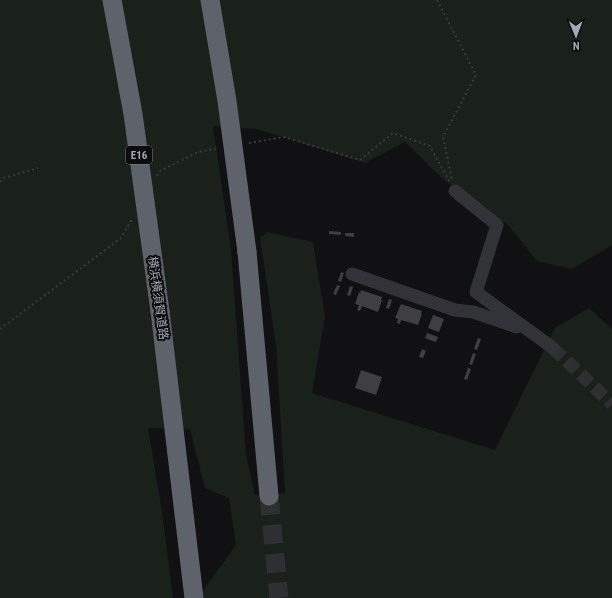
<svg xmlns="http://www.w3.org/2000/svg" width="612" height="598" font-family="'Roboto Condensed','Noto Sans JP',sans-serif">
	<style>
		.green { fill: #19211a }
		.building { fill: #3d3f43 }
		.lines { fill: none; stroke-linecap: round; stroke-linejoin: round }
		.minor-tunnel { stroke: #2e2f33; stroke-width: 13; stroke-dasharray: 13 6; stroke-linecap: butt }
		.highway-tunnel { stroke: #2e2f33; stroke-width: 19; stroke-dasharray: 19 10; stroke-linecap: butt }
		.path { stroke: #383b3f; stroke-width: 2; stroke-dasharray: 2 3; stroke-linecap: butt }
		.minor { stroke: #323338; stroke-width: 13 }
		.highway { stroke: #5e626a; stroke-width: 19 }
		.highway-bridge { stroke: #5e626a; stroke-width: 19 }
		.labels { text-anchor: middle; stroke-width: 4; stroke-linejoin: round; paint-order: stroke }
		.shield { fill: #0c0c0e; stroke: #747a83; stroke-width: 1 }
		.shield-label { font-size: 11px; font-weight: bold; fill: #a1a9b5 }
		.street-label { font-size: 12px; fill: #a1a9b5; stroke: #0c0c0e }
	</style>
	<rect width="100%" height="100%" fill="#111113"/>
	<path class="green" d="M0,0H612V245L572,269L537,261L508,225L443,179L405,142L365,163L257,129L213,126L231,250L246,455L255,495L285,493L276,345L260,238L267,232L313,242L325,317L312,393L495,450L555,328L589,308L612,329V598H202V592L236,545L229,498L205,488L190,429L148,428L162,512L173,598H0Z"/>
	<path class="building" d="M329,231L341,232V235L329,234Z
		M345,233H354V237L345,236Z
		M341,272L344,273L341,282L338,281Z
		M337,285L340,286L336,295L333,294Z
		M350,286L353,287L350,296L347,295Z
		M361,290L382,297L381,300H382L378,312L362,306L360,311L357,310L359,305L355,304L359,292L360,293Z
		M389,299L392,300L389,309L386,308Z
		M401,304L422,311L421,313L422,314L418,325L401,320L400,324L397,323L398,319L395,318Z
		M433,315L444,319L439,332L428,328Z
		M427,333L438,337L436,342L425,338Z
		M478,338L481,339L477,350L474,349Z
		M422,349L426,351L423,358L419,357Z
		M473,353L476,354L472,365L469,364Z
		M468,368L471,369L467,380L464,379Z
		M361,370L382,377L376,395L355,388Z"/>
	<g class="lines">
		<path class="minor-tunnel" d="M553,348L612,404"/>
		<path class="highway-tunnel" d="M269,496L279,598"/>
		<path class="path" d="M437,0L476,75L443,137L452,180
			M249,143L284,137L360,160L393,133L430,146L449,181
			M157,176L160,171L198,152L219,148
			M0,182L4,178L38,168
			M0,329L121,238L132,219"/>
		<path class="minor" d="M455,191L497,225L476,292L553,348
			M352,274L455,310L473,312L517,327"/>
		<path class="highway" d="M247,252L269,496
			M160,311L194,598"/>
		<path class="highway-bridge" d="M112,0L133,114L160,311
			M210,0L227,101L247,252"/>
	</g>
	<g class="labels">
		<rect class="shield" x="126" y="146" width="26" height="18" rx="3"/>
		<g class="shield-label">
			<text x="139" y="159">E16</text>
		</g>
		<g class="street-label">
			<text transform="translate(158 298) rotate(82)" y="4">横浜横須賀道路</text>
		</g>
	</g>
	<g transform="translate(576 36) rotate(179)" stroke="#0c0c0e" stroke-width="3" paint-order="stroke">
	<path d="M0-3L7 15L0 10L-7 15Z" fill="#a1a9b5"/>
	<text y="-6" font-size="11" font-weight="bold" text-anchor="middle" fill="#a1a9b5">N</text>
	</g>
</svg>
